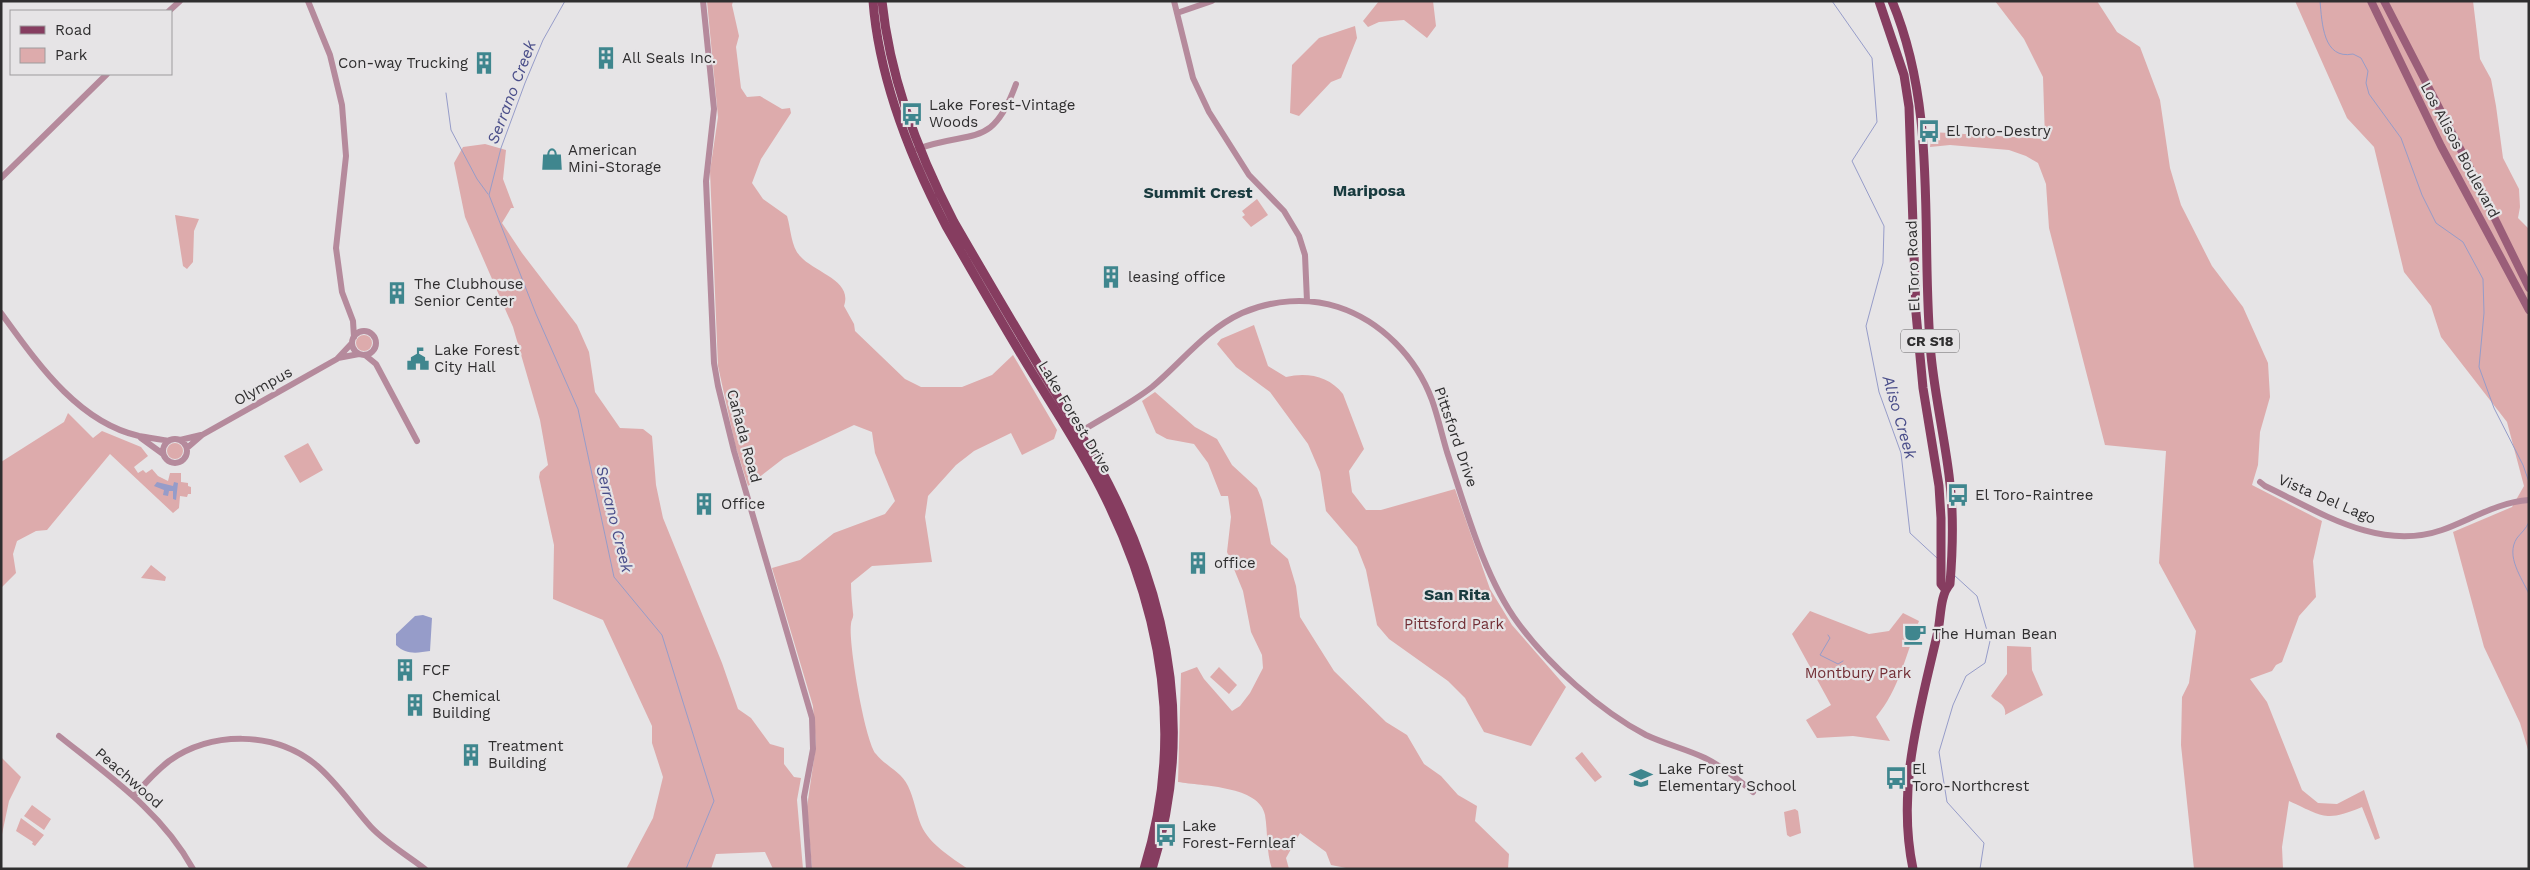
<svg xmlns="http://www.w3.org/2000/svg" width="2530" height="870" font-family="'Work Sans',sans-serif">
	<style>
		.green { fill: #ddabac }
		.water { fill: #969cc9 }
		.lines { fill: none; stroke-linecap: round; stroke-linejoin: round }
		.stream { stroke: #969cc9; stroke-width: 1 }
		.tertiary { stroke: #b58a9c; stroke-width: 6 }
		.secondary { stroke: #9a5e79; stroke-width: 8 }
		.primary { stroke: #863d60; stroke-width: 9 }
		.labels { text-anchor: middle; stroke-width: 4.5; stroke-linejoin: round; paint-order: stroke }
		.shield { fill: #e6e4e6; stroke: #666566; stroke-width: 1 }
		.shield-label { font-size: 14px; font-weight: bold; fill: #2f2e2f }
		.poi-label { font-size: 15px; fill: #2f2e2f; stroke: #e6e4e6; text-anchor: start }
		.street-label { font-size: 15px; fill: #2f2e2f; stroke: #e6e4e6 }
		.park-label { font-size: 15px; fill: #722e35; stroke: #e6e4e6 }
		.water-label { font-size: 16px; font-style: italic; fill: #4a4e8a; stroke: #e6e4e6 }
		.neighbourhood-label { font-size: 16px; font-weight: bold; fill: #193b3f; stroke: #e6e4e6 }
	</style>
	<rect width="100%" height="100%" fill="#e6e4e6"/>
	<path class="green" d="M707,1H733L732,5L739,36L736,47L741,88L747,97L760,96L782,109L790,108L791,113L761,159L752,183L763,199L787,216C791,229 791,247 800,256C815,273 853,280 844,306L854,324L855,331L905,379L921,387H962L992,375L1013,355L1057,430L1054,439L1022,455L1011,433L974,451L956,465L928,496L925,517L932,562L872,566L851,583C851,594 852,603 853,613C854,618 851,620 851,624C848,642 865,741 876,754C885,766 901,771 908,786C914,798 916,813 921,825C930,845 951,857 968,869H812L807,807L816,745L813,706L772,568L800,560L834,533L885,514L895,501L875,453L872,432L854,425L784,458L748,486L735,444L718,366L710,171L718,117Z
		M1379,1H1433L1436,26L1427,38L1404,20L1379,22L1368,27L1363,21Z
		M1995,1H2097L2117,32L2140,47L2160,100L2170,168L2181,205L2212,266L2243,307L2268,363L2270,397L2260,432L2258,465L2252,485L2322,521L2313,561L2316,597L2299,616L2282,662L2276,665L2272,671L2250,679L2267,702L2302,790L2318,803L2337,804L2364,790L2380,838L2375,840L2362,807C2326,822 2324,817 2289,801L2282,847L2283,869H2194L2181,745L2182,697L2189,683L2196,631L2159,563L2166,451L2105,445L2049,228L2046,184L2038,163L2026,156L2009,150L1950,145L1930,147L1932,132L2045,139L2043,77L2024,39Z
		M2295,1H2473L2480,59L2491,79L2496,106L2503,158L2519,189L2520,207L2518,218L2529,229V753L2520,723L2484,647L2453,532L2512,507L2524,486L2507,422L2441,337L2431,306L2404,272L2374,147L2347,118Z
		M1355,26L1357,38L1341,78L1331,82L1299,116L1290,113L1292,65L1319,38Z
		M485,144L506,150L503,179L514,208H511L502,223L522,253L577,325L589,352L595,392L620,428L643,429L652,436L656,485L663,518L722,663L738,709L751,718L770,744L784,748V764L794,777L801,778L797,800L803,869H773L765,852L716,854L711,869H626L653,818L663,777L652,743V726L603,620L553,599L554,545L539,477L540,472L548,465L540,420L513,327L465,217L454,163L463,147Z
		M1257,199L1268,215L1251,227L1242,217L1245,215L1242,211Z
		M175,215L199,219L194,231L193,262L187,269L183,266Z
		M1254,325L1268,366L1286,377C1307,372 1329,376 1343,394L1364,449L1349,471L1352,492L1366,510H1381L1455,489L1490,589L1512,625L1566,687L1531,746L1484,732L1465,698L1448,681L1389,639L1377,625L1366,570L1357,547L1326,511L1320,472L1308,444L1270,392L1236,367L1217,344L1221,339Z
		M356 343a8 8 0 1 1 16 0a8 8 0 1 1-16 0Z
		M1155,392L1195,427L1217,439L1232,465L1257,488L1262,500L1271,544L1288,559L1296,586L1300,617L1334,671L1386,722L1407,735L1424,764L1441,776L1458,795L1477,806L1475,821L1509,854L1508,869H1351L1331,865L1326,852L1300,833L1286,858L1289,869H1272C1266,851 1268,833 1265,815C1260,786 1202,786 1178,782L1181,673L1197,667L1204,679L1232,711L1240,706L1250,693L1263,668L1262,655L1251,632L1243,591L1227,552L1231,517L1228,496H1221L1208,463L1194,444L1167,439L1156,433L1142,401Z
		M68,413L93,438L102,431L141,447L148,456L134,467L138,473L143,470L146,473L152,469L158,476L168,481L170,473H181V482L188,483V486L191,487V494H188L187,497L180,496L179,508L173,513L110,454L47,530L36,531L17,541L13,554L16,573L1,588V462L64,422Z
		M308,443L323,470L300,483L284,456Z
		M167 451a8 8 0 1 1 16 0a8 8 0 1 1-16 0Z
		M151,565L166,577L165,581L141,578Z
		M1810,611L1869,634L1889,631L1903,613L1919,621C1906,654 1899,690 1876,717L1890,741L1853,736L1817,738L1806,720L1831,705L1792,634Z
		M2007,646L2031,647L2032,670L2043,695L2005,715C2007,704 1996,702 1991,696L2007,674Z
		M1219,667L1237,685L1229,694L1210,677Z
		M1582,752L1602,777L1595,782L1575,758Z
		M1,757L21,777L9,801L1,839Z
		M32,805L51,819L44,830L24,816Z
		M1795,809L1798,811L1801,833L1790,837L1787,835L1784,812Z
		M21,818L44,835L35,846L32,844L33,842L16,831Z"/>
	<path class="water" d="M157,482L173,486L174,482L178,483L176,500L173,499V491H169L168,496L163,495L164,490L154,486Z
		M423,615L432,618L430,651C417,653 406,655 396,645V634L415,616Z"/>
	<g class="lines">
		<path class="stream" d="M565,1L543,40L525,83L501,148L489,195L536,314L578,409L614,577L662,635L714,801L686,869
			M1832,1L1872,58L1877,122L1852,161L1884,226L1883,263L1866,326L1879,392L1901,453L1910,533L1937,558
			M2320,1C2322,23 2323,60 2353,54L2361,58L2368,71L2366,83L2369,94L2401,138L2422,195L2436,223L2463,242L2483,279L2484,313L2479,367L2494,408L2523,465L2529,482
			M446,93L451,130L477,179L488,194
			M2529,522C2526,529 2521,533 2517,538C2505,556 2522,578 2529,594
			M1954,575L1977,596L1990,641L1985,663L1966,676L1953,705L1939,752L1947,802L1984,843L1980,869
			M1828,635L1830,638L1820,655L1838,664L1843,661"/>
		<path class="tertiary" d="M308,1L330,55L342,105L346,156L336,248L342,292L353,321L354,337
			M703,1L714,109L706,181L714,363L718,386L734,451L812,718L813,749L804,797L809,869
			M1174,1L1193,78L1209,112L1249,175L1284,211L1299,236L1305,255L1307,301
			M169,11L180,1
			M1177,13L1212,1
			M917,149C973,129 992,150 1016,84
			M1,178L107,74
			M1,313C36,361 77,422 139,436C149,438 159,439 169,441
			M352 343a12 12 0 1 1 24 0a12 12 0 1 1-24 0Z
			M365,355L376,364L417,441
			M338,358L359,354
			M1077,434C1102,418 1129,405 1152,387C1182,362 1205,330 1242,313C1272,300 1307,297 1338,307C1381,321 1416,357 1432,400C1438,417 1442,435 1447,452C1465,506 1484,577 1518,623C1548,664 1600,711 1646,735C1665,744 1686,749 1705,758C1723,767 1738,779 1753,792
			M141,438L163,454
			M163 451a12 12 0 1 1 24 0a12 12 0 1 1-24 0Z
			M180,440L201,435
			M187,448L202,435L337,359L352,343
			M2260,482L2265,486C2320,512 2379,552 2442,530C2470,520 2498,502 2529,500
			M59,736C109,776 162,812 193,869
			M134,796C145,783 156,771 169,761C212,731 274,731 315,764C337,782 352,806 371,827C386,843 407,855 425,869"/>
		<path class="secondary" d="M2371,1L2441,146L2529,310
			M2384,1L2465,158L2529,288"/>
		<path class="primary" d="M873,1C879,80 910,157 946,226C973,273 1000,320 1028,366C1053,407 1080,447 1101,489C1162,609 1185,738 1144,869
			M882,1C890,79 918,153 954,222C980,267 1007,313 1034,358C1059,400 1087,441 1109,485C1171,607 1194,736 1152,869
			M1879,1L1904,75L1909,107L1916,313L1923,388L1939,486L1941,518V584L1945,589
			M1892,1C1939,113 1920,237 1931,355C1935,396 1944,435 1949,475C1954,511 1953,547 1950,584C1940,595 1941,616 1938,631C1920,710 1896,787 1913,869"/>
	</g>
	<defs>
		<symbol id="building-bare" viewBox="-9 -9 18 18"><path d="M-4-6H4V6H1V3H-1V6H-4ZM-2.5-4.3h1.7v1.8h-1.7ZM.8-4.3h1.7v1.8H.8ZM-2.5-1h1.7V.8h-1.7ZM.8-1h1.7V.8H.8Z" fill="#3f868e" stroke="#e6e4e6" stroke-width="2.5" paint-order="stroke"/></symbol>
		<symbol id="bus-bare" viewBox="-9 -9 18 18"><path d="M-5-6H5V4H4V6H2V4H-2V6H-4V4H-5ZM-3.5-4V0h7V-4ZM-3.5 1.2v1.5H-2V1.2ZM2 1.2v1.5H3.5V1.2Z" fill="#3f868e" stroke="#e6e4e6" stroke-width="2.5" paint-order="stroke"/></symbol>
		<symbol id="shop-bare" viewBox="-9 -9 18 18"><path d="M-5-2.5h2.3a2.7 3.5 0 0 1 5.4 0H5L5.5 6h-11ZM-1.5-2.5h3a1.5 2.3 0 0 0-3 0Z" fill="#3f868e" stroke="#e6e4e6" stroke-width="2.5" paint-order="stroke"/></symbol>
		<symbol id="civic-bare" viewBox="-9 -9 18 18"><path d="M-.6-6.5H3V-4.5H.6V-3L4-1V1h2V6H-6V1h2V-1L-.6-3ZM-1.2 2.5V6h2.4V2.5Z" fill="#3f868e" stroke="#e6e4e6" stroke-width="2.5" paint-order="stroke"/></symbol>
		<symbol id="cafe-bare" viewBox="-9 -9 18 18"><path d="M-5.5-4.5H6V0H3Q3 3.5 0 3.5H-2.5Q-5.5 3.5-5.5 0ZM3-3.2v2h1.7v-2ZM-6 4.5H4V6H-6Z" fill="#3f868e" stroke="#e6e4e6" stroke-width="2.5" paint-order="stroke"/></symbol>
		<symbol id="school-bare" viewBox="-9 -9 18 18"><path d="M0-5L7-2L0 1L-7-2ZM-4 1L0 2.5L4 1V4Q0 6-4 4Z" fill="#3f868e" stroke="#e6e4e6" stroke-width="2.5" paint-order="stroke"/></symbol>
	</defs>
	<g fill-rule="evenodd">
		<use href="#building-bare" x="590" y="42" width="32" height="32"/>
		<use href="#building-bare" x="468" y="47" width="32" height="32"/>
		<use href="#bus-bare" x="896" y="98" width="32" height="32"/>
		<use href="#bus-bare" x="1913" y="115" width="32" height="32"/>
		<use href="#shop-bare" x="536" y="143" width="32" height="32"/>
		<use href="#building-bare" x="1095" y="261" width="32" height="32"/>
		<use href="#building-bare" x="381" y="277" width="32" height="32"/>
		<use href="#civic-bare" x="402" y="343" width="32" height="32"/>
		<use href="#bus-bare" x="1942" y="479" width="32" height="32"/>
		<use href="#building-bare" x="688" y="488" width="32" height="32"/>
		<use href="#building-bare" x="1182" y="547" width="32" height="32"/>
		<use href="#cafe-bare" x="1899" y="618" width="32" height="32"/>
		<use href="#building-bare" x="389" y="654" width="32" height="32"/>
		<use href="#building-bare" x="399" y="689" width="32" height="32"/>
		<use href="#building-bare" x="455" y="739" width="32" height="32"/>
		<use href="#school-bare" x="1625" y="762" width="32" height="32"/>
		<use href="#bus-bare" x="1880" y="762" width="32" height="32"/>
		<use href="#bus-bare" x="1150" y="819" width="32" height="32"/>
	</g>
	<g class="labels">
		<rect class="shield" x="1901" y="329.5" width="58" height="23" rx="4"/>
		<g class="shield-label">
			<text x="1930" y="346">CR S18</text>
		</g>
		<g class="poi-label">
			<text x="622" y="63">All Seals Inc.</text>
			<text x="468" y="68" text-anchor="end">Con-way Trucking</text>
			<text x="929" y="110">Lake Forest-Vintage<tspan x="929" dy="17">Woods</tspan></text>
			<text x="1946" y="136">El Toro-Destry</text>
			<text x="568" y="155">American<tspan x="568" dy="17">Mini-Storage</tspan></text>
			<text x="1128" y="282">leasing office</text>
			<text x="414" y="289">The Clubhouse<tspan x="414" dy="17">Senior Center</tspan></text>
			<text x="434" y="355">Lake Forest<tspan x="434" dy="17">City Hall</tspan></text>
			<text x="1975" y="500">El Toro-Raintree</text>
			<text x="721" y="509">Office</text>
			<text x="1214" y="568">office</text>
			<text x="1932" y="639">The Human Bean</text>
			<text x="422" y="675">FCF</text>
			<text x="432" y="701">Chemical<tspan x="432" dy="17">Building</tspan></text>
			<text x="488" y="751">Treatment<tspan x="488" dy="17">Building</tspan></text>
			<text x="1658" y="774">Lake Forest<tspan x="1658" dy="17">Elementary School</tspan></text>
			<text x="1912" y="774">El<tspan x="1912" dy="17">Toro-Northcrest</tspan></text>
			<text x="1182" y="831">Lake<tspan x="1182" dy="17">Forest-Fernleaf</tspan></text>
		</g>
		<g class="street-label">
			<text transform="translate(2460 150) rotate(62)" y="5">Los Alisos Boulevard</text>
			<text transform="translate(1913 266) rotate(-92)" y="5">El Toro Road</text>
			<text transform="translate(263 386) rotate(-29)" y="5">Olympus</text>
			<text transform="translate(1075 417) rotate(59)" y="5">Lake Forest Drive</text>
			<text transform="translate(744 436) rotate(75)" y="5">Cañada Road</text>
			<text transform="translate(1456 437) rotate(71)" y="5">Pittsford Drive</text>
			<text transform="translate(2327 499) rotate(23)" y="5">Vista Del Lago</text>
			<text transform="translate(129 778) rotate(41)" y="5">Peachwood</text>
		</g>
		<g class="park-label">
			<text x="1454" y="629">Pittsford Park</text>
			<text x="1858" y="678">Montbury Park</text>
		</g>
		<g class="water-label">
			<text transform="translate(511 92) rotate(-69)" y="6">Serrano Creek</text>
			<text transform="translate(1900 417) rotate(74)" y="6">Aliso Creek</text>
			<text transform="translate(615 519) rotate(76)" y="6">Serrano Creek</text>
		</g>
		<g class="neighbourhood-label">
			<text x="1369" y="196">Mariposa</text>
			<text x="1198" y="198">Summit Crest</text>
			<text x="1457" y="600">San Rita</text>
		</g>
	</g>
	<rect width="2530" height="870" fill="none" stroke="#2f2e2f" stroke-width="5"/>
	<rect x="10" y="10" width="162" height="65" fill="#e6e4e6" stroke="#9d9b9d"/>
	<rect x="20" y="26" width="25" height="8" fill="#863d60" stroke="#9d9b9d"/>
	<text x="55" y="35" font-size="15" fill="#2f2e2f">Road</text>
	<rect x="20" y="48" width="25" height="15" fill="#ddabac" stroke="#9d9b9d"/>
	<text x="55" y="60" font-size="15" fill="#2f2e2f">Park</text>
</svg>
